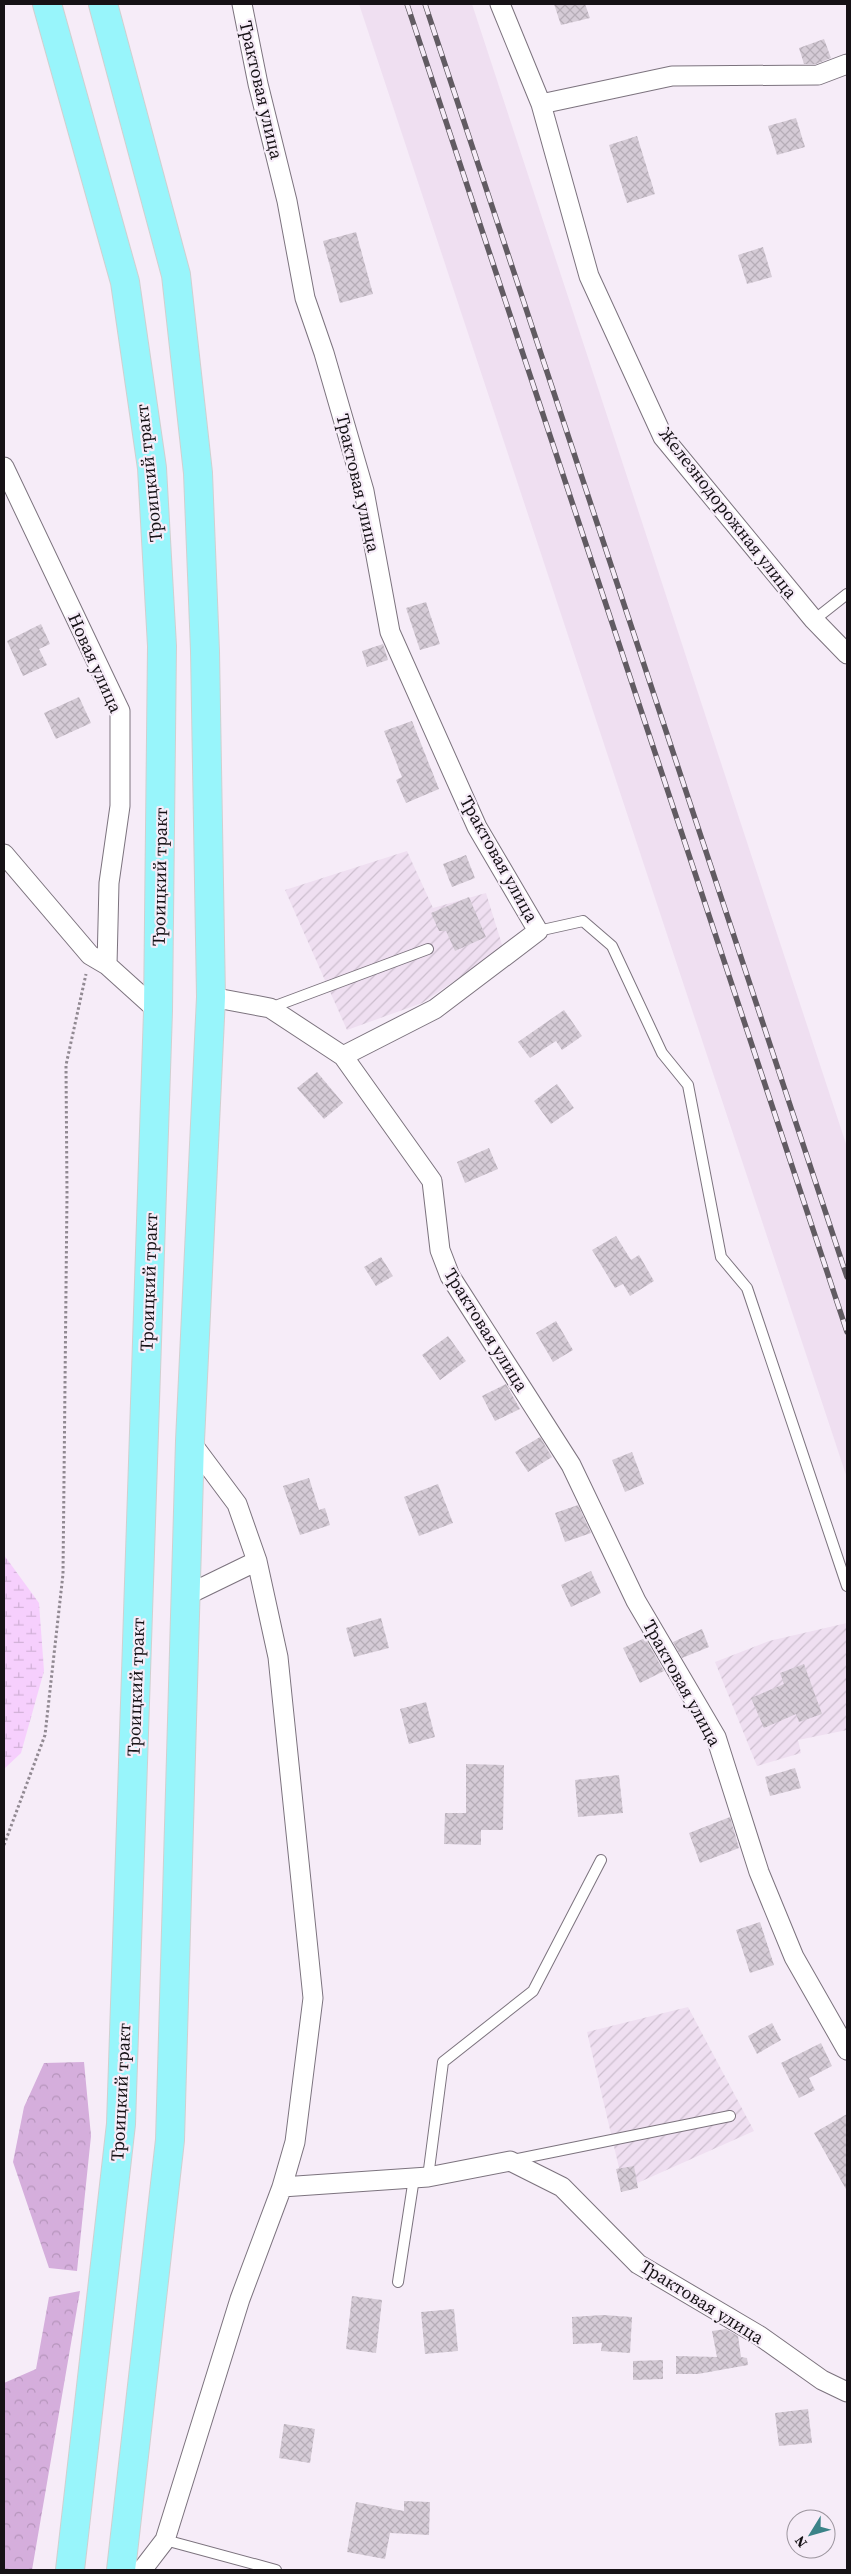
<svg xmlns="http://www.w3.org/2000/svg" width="851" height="2574" font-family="'Source Serif 4',serif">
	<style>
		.built { fill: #efdff1 }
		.industrial { fill: url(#industrial-furrows) }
		.forest { fill: url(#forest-crowns) }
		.wetland { fill: url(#wetland-marsh) }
		.building { fill: url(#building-cross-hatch) }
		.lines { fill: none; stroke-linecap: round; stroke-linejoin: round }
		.lane-casing { stroke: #7c737e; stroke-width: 12 }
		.street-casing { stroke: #7c737e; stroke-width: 21 }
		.primary-casing { stroke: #d0d0d0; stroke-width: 30 }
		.path { stroke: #918992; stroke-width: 3; stroke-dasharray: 2.5 2.5; stroke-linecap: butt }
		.lane { stroke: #fff; stroke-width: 10 }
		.street { stroke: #fff; stroke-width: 19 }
		.primary { stroke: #98f5fb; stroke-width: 28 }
		.rail-casing { stroke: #615b62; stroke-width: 5.5 }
		.rail { stroke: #f6ecf8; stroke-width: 4; stroke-dasharray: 11; stroke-linecap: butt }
		.labels { text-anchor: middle; stroke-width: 4.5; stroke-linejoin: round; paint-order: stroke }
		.street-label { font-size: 18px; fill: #161216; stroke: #f6ecf8 }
	</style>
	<defs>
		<pattern id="industrial-furrows" width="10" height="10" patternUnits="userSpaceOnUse" patternTransform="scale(1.25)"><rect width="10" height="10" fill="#efdff1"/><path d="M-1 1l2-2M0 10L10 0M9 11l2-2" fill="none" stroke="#ccbece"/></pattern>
		<pattern id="forest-crowns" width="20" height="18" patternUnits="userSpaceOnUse" patternTransform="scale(1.25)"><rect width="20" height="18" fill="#d5aedc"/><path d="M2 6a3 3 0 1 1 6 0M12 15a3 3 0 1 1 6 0" fill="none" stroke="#b695bc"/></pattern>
		<pattern id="wetland-marsh" width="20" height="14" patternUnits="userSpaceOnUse" patternTransform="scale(1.25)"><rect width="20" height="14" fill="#f6cffd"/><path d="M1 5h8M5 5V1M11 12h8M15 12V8" fill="none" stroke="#d2b1d8"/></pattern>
		<pattern id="building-cross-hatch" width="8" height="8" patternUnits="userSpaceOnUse" patternTransform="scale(1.25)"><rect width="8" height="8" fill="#d5cbd6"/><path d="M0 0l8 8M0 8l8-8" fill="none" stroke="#b6adb7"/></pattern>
	</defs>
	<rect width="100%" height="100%" fill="#f6ecf8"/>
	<path class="built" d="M359,4H472L847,1147V1478Z"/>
	<path class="industrial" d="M407,851L433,908L486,893L503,948L422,1003L347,1030L285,890Z
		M847,1623V1730L798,1740L801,1753L757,1766L715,1662L769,1641Z
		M688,2007L754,2131L624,2189L587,2032Z"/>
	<path class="forest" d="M84,2062L91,2136L77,2271L49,2268L13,2162L24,2107L44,2063Z
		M80,2291L32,2570H4V2383L36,2369L49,2297Z"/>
	<path class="wetland" d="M4,1555L39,1603L44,1671L21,1753L4,1769Z"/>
	<path class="building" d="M554,4H585L590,18L561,25Z
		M824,39L831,58L816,64H804L799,48Z
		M796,118L805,147L777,155L768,126Z
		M637,136L655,194L627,203L609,145Z
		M356,232L373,294L340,303L323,241Z
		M763,247L772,277L747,284L738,255Z
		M426,602L440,644L420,650L406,608Z
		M41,624L50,644L39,649L47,665L23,676L7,641Z
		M383,644L388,660L367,667L362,651Z
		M79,697L91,723L56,739L44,713Z
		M412,721L439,789L406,803L396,780L402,777L384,731Z
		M466,855L475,878L452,887L443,864Z
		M469,897L486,937L455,951L446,931H439L431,913Z
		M564,1010L582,1036L562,1050L556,1041L530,1058L518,1042Z
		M317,1072L343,1103L324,1119L297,1088Z
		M557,1084L574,1108L551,1124L534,1101Z
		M489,1148L498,1169L465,1183L457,1162Z
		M616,1236L631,1260L639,1255L654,1281L630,1296L623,1284L615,1288L592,1250Z
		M381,1257L393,1276L376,1286L364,1267Z
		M556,1321L573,1350L553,1362L536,1333Z
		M448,1336L466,1361L440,1380L422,1355Z
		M506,1384L520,1409L495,1421L482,1396Z
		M540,1437L552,1457L528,1472L515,1452Z
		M632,1452L644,1484L625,1492L612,1460Z
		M309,1478L319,1510L325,1508L330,1525L300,1535L283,1486Z
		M438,1484L453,1523L419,1536L404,1497Z
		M578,1505L591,1533L565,1542L555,1513Z
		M591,1571L601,1593L571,1607L561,1585Z
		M381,1618L389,1648L354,1657L346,1628Z
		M702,1629L709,1647L682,1658L673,1642Z
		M645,1638L664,1671L640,1683L623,1648Z
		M804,1664L822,1714L799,1722L796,1714L764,1728L751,1698L784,1684L780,1673Z
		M426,1702L435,1737L409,1744L400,1709Z
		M466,1764L504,1765L503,1830H481V1845L444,1844L445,1813H466Z
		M795,1768L801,1788L770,1796L765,1777Z
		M619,1775L623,1813L578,1817L575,1780Z
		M730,1817L739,1848L700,1863L689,1833Z
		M760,1922L774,1965L750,1973L736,1930Z
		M772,2023L781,2040L757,2054L748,2036Z
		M821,2043L832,2066L809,2078L815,2090L799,2098L781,2063Z
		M847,2114V2191L814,2133Z
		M634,2166L638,2188L621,2192L616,2169Z
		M352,2296L382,2300L376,2353L346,2349Z
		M454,2309L458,2351L425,2354L421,2312Z
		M603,2315L632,2317L630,2353L601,2351L602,2343L573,2344L572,2317Z
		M726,2329L738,2336L741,2357L747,2358L748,2365L698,2374H676V2356L717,2357L712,2331Z
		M663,2360V2379L633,2380V2361Z
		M808,2409L812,2443L779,2446L775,2413Z
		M284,2424L315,2429L310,2463L279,2458Z
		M404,2501L430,2502L429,2535L390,2533L385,2559L347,2552L356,2502L404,2511Z"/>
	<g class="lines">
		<defs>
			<path id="lane" d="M814,620L847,594
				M538,931L583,921L612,946L662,1053L688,1085L721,1257L747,1288L847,1586
				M270,1008L428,949
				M513,2160L730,2116
				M428,2177L443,2062L533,1991L601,1860
				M398,2282L414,2178
				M165,2540L276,2570"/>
			<path id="street" d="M242,4L258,84L287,201L305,298L324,353L364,491L390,632L477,827L538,931L435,1009L343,1056L432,1181L440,1250L450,1276L571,1465L636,1601L716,1737L759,1872L794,1957L847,2050
				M500,4L541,104L589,276L663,437L814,620L847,654
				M541,104L672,76L818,75L847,64
				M4,467L120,711V806L109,883L107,965
				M4,854L90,955L107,965L158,1011
				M211,997L270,1008L343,1056
				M185,1596L257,1561
				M282,2187L428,2177L510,2161L562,2187L638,2264L760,2336L822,2380L847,2392
				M142,2570L165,2540L240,2299L282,2187L295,2142L313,1998L278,1657L257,1561L237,1504L190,1441"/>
			<path id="primary" d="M47,4L125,282L152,468L162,646L158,1011L121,2124L70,2570
				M103,4L176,275L198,473L205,651L211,997L190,1441L170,2140L121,2570"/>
		</defs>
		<use href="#lane" class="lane-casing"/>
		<use href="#street" class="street-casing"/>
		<use href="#primary" class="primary-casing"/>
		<path class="path" d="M4,1845L45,1735L63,1574L67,1194L66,1065L86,974"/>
		<use href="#lane" class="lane"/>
		<use href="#street" class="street"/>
		<use href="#primary" class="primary"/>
		<defs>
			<path id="rail" d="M407,4L847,1332
				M425,4L847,1277"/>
		</defs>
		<use href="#rail" class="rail-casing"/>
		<use href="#rail" class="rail"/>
	</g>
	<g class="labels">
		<g class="street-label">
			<text transform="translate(261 90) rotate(77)" y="6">Трактовая улица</text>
			<text transform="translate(149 473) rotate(-96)" y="6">Троицкий тракт</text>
			<text transform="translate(358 483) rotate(77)" y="6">Трактовая улица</text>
			<text transform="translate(728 513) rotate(52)" y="6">Железнодорожная улица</text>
			<text transform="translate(95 663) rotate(66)" y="6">Новая улица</text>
			<text transform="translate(499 859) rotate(61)" y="6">Трактовая улица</text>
			<text transform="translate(160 877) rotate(-89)" y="6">Троицкий тракт</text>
			<text transform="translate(149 1282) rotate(-88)" y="6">Троицкий тракт</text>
			<text transform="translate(486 1330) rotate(58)" y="6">Трактовая улица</text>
			<text transform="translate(682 1683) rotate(61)" y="6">Трактовая улица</text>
			<text transform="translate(136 1687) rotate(-88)" y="6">Троицкий тракт</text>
			<text transform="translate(121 2092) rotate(-87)" y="6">Троицкий тракт</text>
			<text transform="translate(702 2302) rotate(32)" y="6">Трактовая улица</text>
		</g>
	</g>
	<rect width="851" height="2574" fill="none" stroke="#161216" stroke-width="10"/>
	<g transform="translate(811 2534) rotate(233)"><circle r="24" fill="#f6ecf8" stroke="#9c959e"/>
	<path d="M0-4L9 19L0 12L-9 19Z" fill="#3b8388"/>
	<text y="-8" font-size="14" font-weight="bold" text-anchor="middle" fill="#161216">N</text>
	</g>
</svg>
